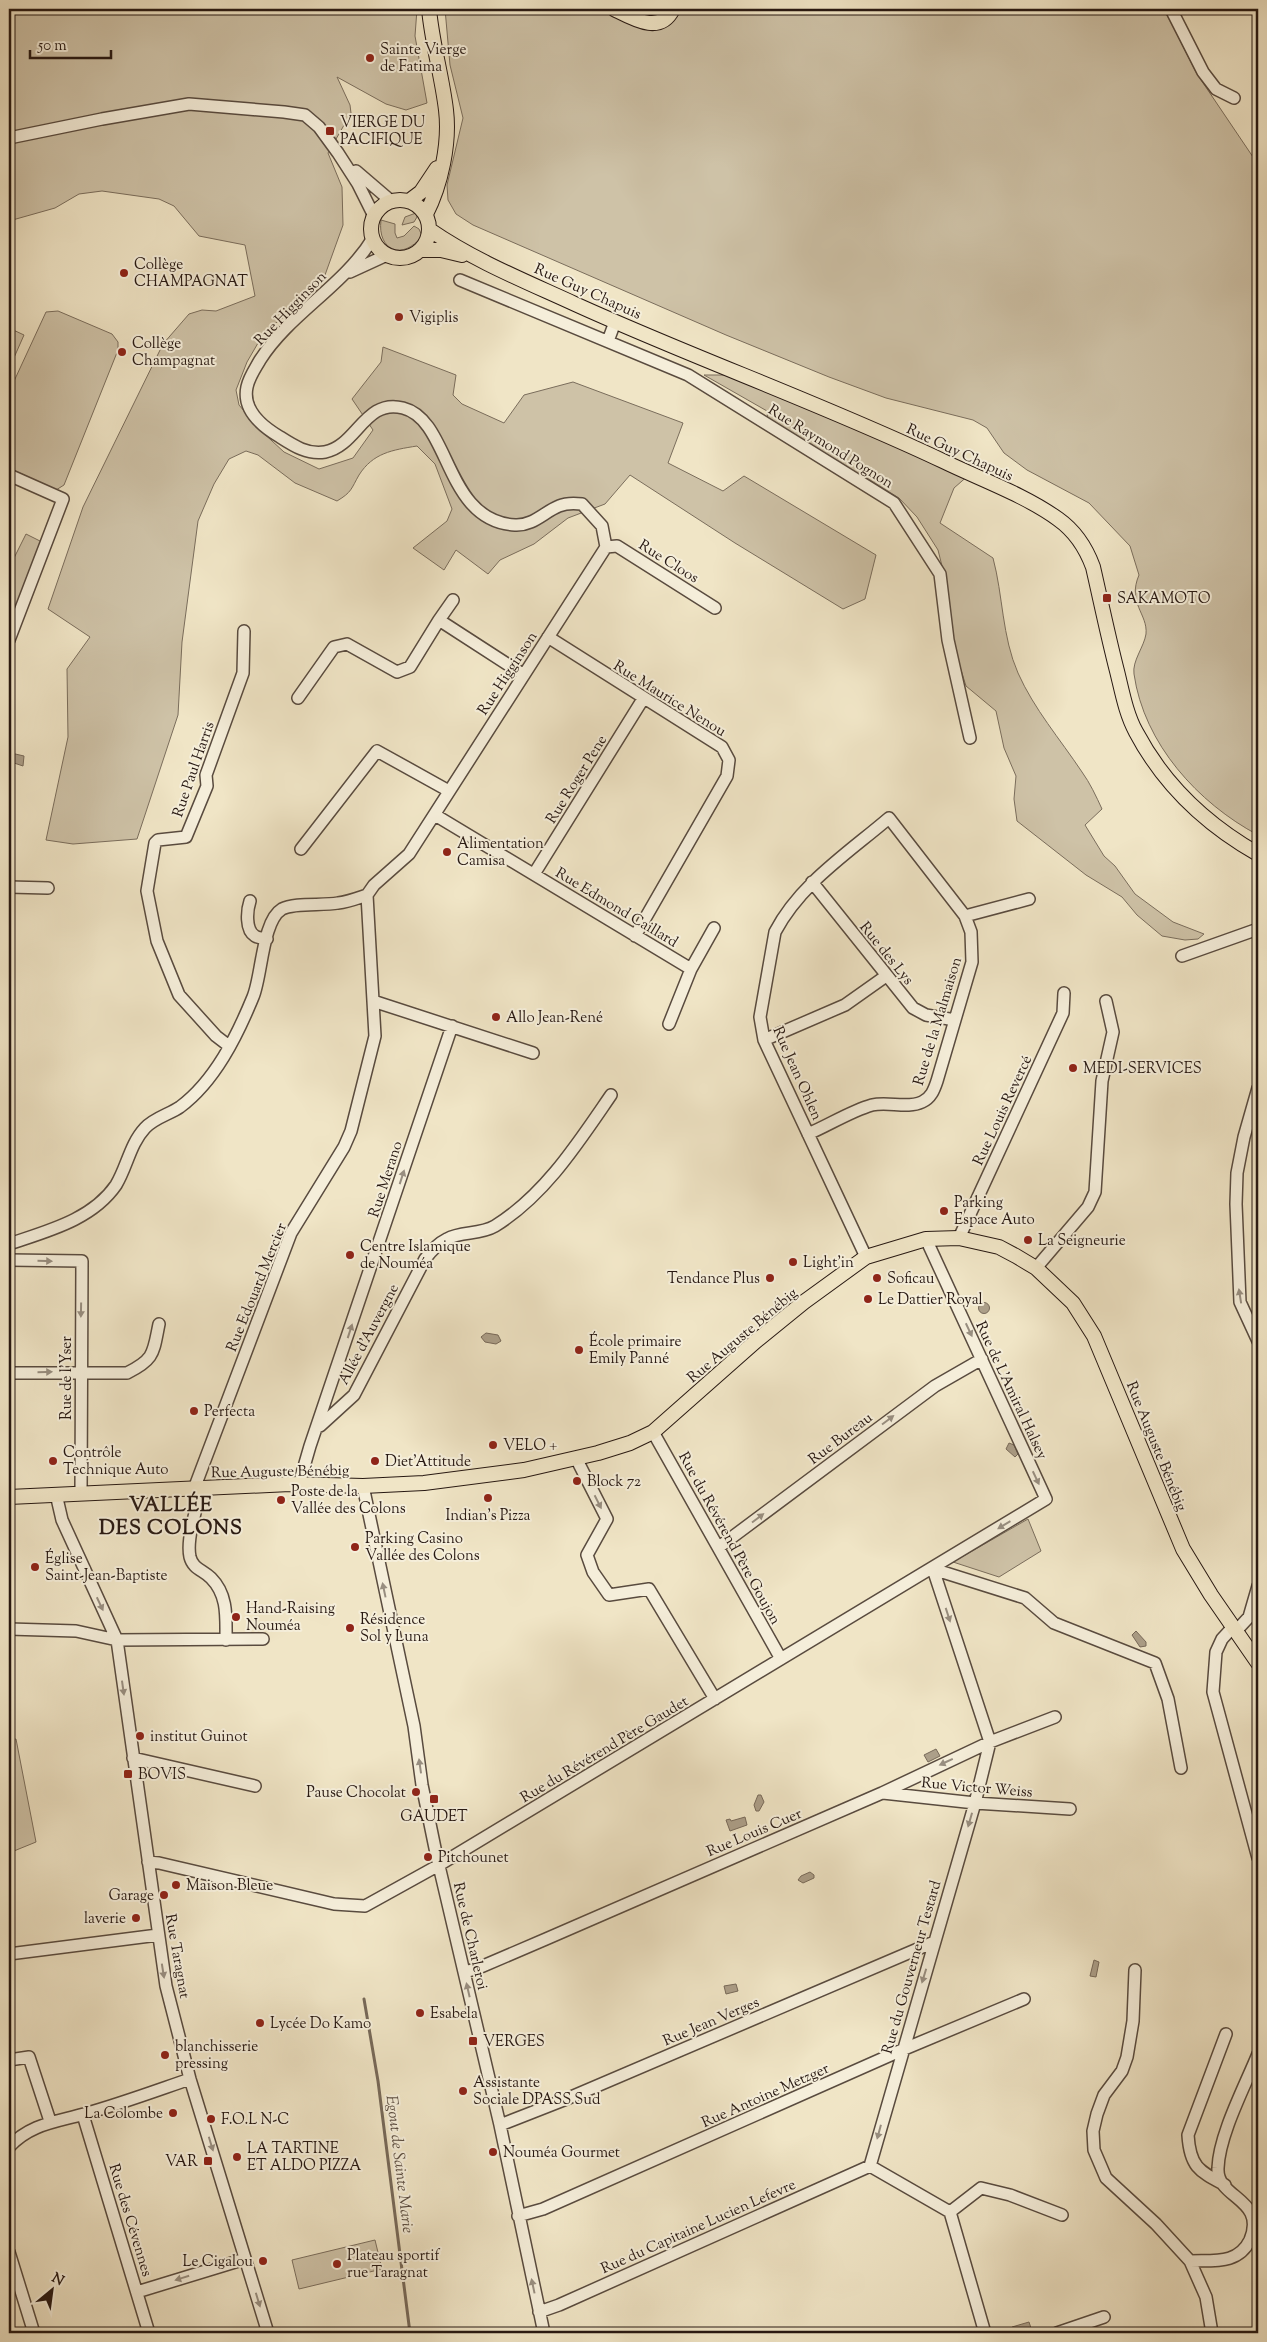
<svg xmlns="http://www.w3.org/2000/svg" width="1267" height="2342" font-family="'Sorts Mill Goudy',serif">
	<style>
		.green { fill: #cec2a7; stroke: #7a6d5c }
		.water { fill: #ac9f89; stroke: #776959 }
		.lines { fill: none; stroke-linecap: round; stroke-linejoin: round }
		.stream { stroke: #776959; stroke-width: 3 }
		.minor-casing { stroke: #594b3f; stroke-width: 14 }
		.major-casing { stroke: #271812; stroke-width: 16 }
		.minor { stroke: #f5eeda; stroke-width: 11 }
		.major { stroke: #f0e5c6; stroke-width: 14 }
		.oneway { fill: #988e80 }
		.poi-dot { fill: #8f2418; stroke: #f5eeda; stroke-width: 2 }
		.labels { text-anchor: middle; stroke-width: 4; stroke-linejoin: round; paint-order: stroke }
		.poi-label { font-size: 15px; fill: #271812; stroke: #f5eeda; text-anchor: start }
		.street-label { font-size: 15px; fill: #271812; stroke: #f5eeda }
		.water-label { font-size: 16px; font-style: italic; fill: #5c4e42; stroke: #f5eeda }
		.district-label { font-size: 20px; font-weight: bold; letter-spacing: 1px; fill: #271812; stroke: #f5eeda }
	</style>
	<rect width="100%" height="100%" fill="#f0e5c6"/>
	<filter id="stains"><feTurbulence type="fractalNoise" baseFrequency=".004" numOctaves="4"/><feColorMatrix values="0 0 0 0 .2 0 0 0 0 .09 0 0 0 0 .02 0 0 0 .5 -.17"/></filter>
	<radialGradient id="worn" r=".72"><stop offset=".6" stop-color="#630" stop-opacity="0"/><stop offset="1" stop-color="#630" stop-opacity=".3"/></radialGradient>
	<path class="green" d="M9,9H417L415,36L427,103L406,110L386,104L337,77L350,105L351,113L328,153L342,187L343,225L325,275L307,300L265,331L247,362L236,390L239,405L259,429L284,452L319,469L353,458L373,430L352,399L381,362L383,347L456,375L453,395L462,404L504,423L524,395L573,382L683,423L668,463L723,491L744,476L876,555L865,599L843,609L735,543L630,475L605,504L568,518L534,544L500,560L488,574L456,550L444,570L413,548L447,521L452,509L435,464L417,446C392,450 373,453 359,475C351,489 352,492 337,501L295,483L258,455L246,451L229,459L214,484L198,521L182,642L178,715L137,839L73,844L46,840L68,737L67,669L90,637L48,609L83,507L163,344L189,314L202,310L216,311L255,296L245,245L199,236L174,206L159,199L102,191L79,194L55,208L9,221Z
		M445,9H1164L1197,74L1253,157L1258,169V835C1198,803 1144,744 1134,674C1132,661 1144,647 1146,634C1148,614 1127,603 1139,575L1130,546L1089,503L1027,470L1004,453L987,428L973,420L886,398L829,377L726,335L473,225L456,214L448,200L447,185L463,118L450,65Z
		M416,213L417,217L414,222L402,225L405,217Z
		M381,220L395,224V233L397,238L404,236L414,226L419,229L422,236C403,261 377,251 381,220Z
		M58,311L112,334L118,342V350L64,485L56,490L9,468V392L46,312Z
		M9,328L24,335L9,369Z
		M704,375H742L970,474L954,488L940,523L993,558C1003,595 1002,637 1018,673C1034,709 1060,739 1082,772C1090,783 1096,796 1102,809L1085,825L1104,856L1115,866L1135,894L1173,922L1204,934L1198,939L1185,940L1162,936L1137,915L1122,897L1086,875L1017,821L1014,799L1016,776L1004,748L996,711L966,686L955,651L947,586L938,550L917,517L899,498L862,475L853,478L768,424L767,411Z
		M26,534L46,544L9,640V584L12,578L9,576V568Z
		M1028,1519L1041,1551L999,1577L953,1562Z
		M16,1739L36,1842L9,1853V1740Z
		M375,2240L382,2269L299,2289L292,2260Z"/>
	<path class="water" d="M11,753L24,756L23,766L11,762Z
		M978.5 1308a5.5 5.5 0 1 1 11 0a5.5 5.5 0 1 1-11 0Z
		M486,1333L498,1335L501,1341L496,1344L485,1342L481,1337Z
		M1009,1443L1014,1445L1018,1454L1015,1457L1006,1449Z
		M1136,1631L1146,1642V1646L1140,1647L1132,1635Z
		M936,1749L940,1756L928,1762L924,1755Z
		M758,1795H761L764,1802L759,1811H756L754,1805Z
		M745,1817L747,1825L730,1831L726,1820L730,1819L731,1821Z
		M810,1872L814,1875V1878L803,1883L798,1880L801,1876Z
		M1094,1960L1099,1962L1096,1977L1090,1976Z
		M736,1984L738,1991L726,1994L724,1986Z
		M1029,2322L1031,2328L1014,2333L1012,2327Z"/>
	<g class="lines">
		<path class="stream" d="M364,1999L378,2081L410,2333"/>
		<defs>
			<path id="minor" d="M1171,9L1203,72L1216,89L1234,98
				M9,138L102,119L189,104L284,112L305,115L319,127L338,153L358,184L374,216
				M356,171L391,201
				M350,272L387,255
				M460,280L688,375L894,503L940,574L948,640L970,738
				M608,341L615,322
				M9,475L63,499L9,640
				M606,547L617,546L715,608
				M439,620L453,600
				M548,637L722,747L729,760L727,776L635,936
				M298,698L334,647L347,644L397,672L410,667L439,620L524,675
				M435,815L691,969L714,928
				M301,849L377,751L449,791
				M534,874L643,699
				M812,882L913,1008L926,1015L955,1020
				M9,887L48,888
				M250,901C247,910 245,930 255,936C258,938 263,938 267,939
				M965,916L1029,899
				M1182,956L1258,929
				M373,1001L533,1053
				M669,1024L691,969
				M764,1040L845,1005L886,976
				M229,1046L216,1036L179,995L157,941L147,891L155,843L158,840L186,837L207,786L206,775L243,673L244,631
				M1258,1088L1244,1137L1237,1173L1236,1204L1240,1302L1258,1341
				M808,1134C829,1125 851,1111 872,1105C888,1101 907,1109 922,1102C931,1098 934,1090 937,1081L972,962L971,932L965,916L889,818C848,853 800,884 775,932L760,1017L764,1040L866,1257
				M959,1238L1063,1013L1064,993
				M9,1244C47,1231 92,1220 116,1185C127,1167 130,1144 145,1128C154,1118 170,1114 180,1107C215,1081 237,1036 253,997C262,976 262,921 282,909C295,902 323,906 338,903C348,902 358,898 367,895L374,885L409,854L606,547L602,526L582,504C574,503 566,503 559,506C544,512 533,526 515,525C444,521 451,420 403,408C365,398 357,446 325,452C308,455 294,446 280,437C263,427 242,410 247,387C249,377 255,369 260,360C290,313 344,286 373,238
				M9,1260L82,1261L81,1494
				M1036,1268L1088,1207L1095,1192L1102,1081L1113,1032L1106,1001
				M9,1373H127C155,1359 153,1353 159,1324
				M320,1426L354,1395L425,1259C431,1251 437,1244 447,1239C461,1231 480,1235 495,1226C545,1195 578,1143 611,1095
				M653,1432L781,1659
				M576,1458L607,1519L587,1555L593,1572L609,1595L649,1589L715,1699
				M302,1485L301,1477L310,1446L452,1026
				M363,1486L414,1726L422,1785L436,1853L500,2125L544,2333
				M202,1488C197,1506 186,1539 190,1557C193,1569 203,1570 211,1578C228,1595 226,1617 226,1640
				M194,1489L291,1233L344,1147L351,1131L375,1036L367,895
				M56,1494L62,1520L117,1640L166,1986L190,2079L268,2333
				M719,1547L935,1386L982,1359
				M933,1569L990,1742L975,1803L870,2166L950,2212L985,2333
				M933,1569L1025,1598L1054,1623L1155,1663L1168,1699L1181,1768
				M1233,1627L1222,1639L1216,1652L1213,1692L1258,1858
				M9,1629L76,1631L117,1640L263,1639
				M1236,1631L1249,1617L1258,1586
				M133,1758L255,1786
				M883,1793L975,1803L1070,1809
				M148,1862L159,1863L334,1904L365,1906L439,1865L1046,1499L926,1239
				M9,1954L158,1935
				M1135,1970L1133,2021L1127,2057L1122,2071L1104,2095L1097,2114L1093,2131L1094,2150L1106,2178L1156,2224L1190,2261L1206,2297L1212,2333
				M464,1972L476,1969L546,1939L882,1793L990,1742L1055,1717
				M9,2060L29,2057L50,2121
				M83,2115L149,2333
				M500,2125L564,2100L934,1942
				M9,2147C30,2124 56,2122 84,2114C120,2104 155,2091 190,2079
				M1225,2185C1199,2171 1190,2167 1188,2135L1226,2034
				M950,2212L981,2188L1010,2195L1062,2215
				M518,2216L543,2209L902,2050L1024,1999
				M9,2252L34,2333
				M1190,2261C1213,2260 1238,2265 1250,2240C1267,2198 1216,2199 1218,2168C1219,2135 1245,2086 1258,2054
				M137,2292L245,2259
				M539,2312L559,2305L870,2166
				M1057,2333L1104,2317"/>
			<path id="major" d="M614,9C634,19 660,35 673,9
				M371 229a29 29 0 1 1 58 0a29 29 0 1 1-58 0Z
				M409,201L421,192L437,168
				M426,214C441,185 450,143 446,110C442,76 432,43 429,9
				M430,230C475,261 525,281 575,304C696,359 823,404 943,461C980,479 1025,495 1058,519C1075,531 1086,548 1093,567C1101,602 1108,636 1117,671C1122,691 1126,714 1136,732C1164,785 1207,825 1258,854
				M421,250H441L462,255
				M9,1497L290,1484L363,1486L424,1483L524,1470L598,1453L630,1443L653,1432L756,1341L804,1302L866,1257L926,1239L959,1238L999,1247L1016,1256L1036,1268L1073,1303L1094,1336L1183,1549L1211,1595L1258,1663"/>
		</defs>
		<use href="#minor" class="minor-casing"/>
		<use href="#major" class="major-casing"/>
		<use href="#minor" class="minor"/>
		<use href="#major" class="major"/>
	</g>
	<defs><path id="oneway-solid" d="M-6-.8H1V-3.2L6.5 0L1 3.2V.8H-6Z" transform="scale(1.25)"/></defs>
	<g class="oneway">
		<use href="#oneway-solid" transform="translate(402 1177) rotate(-72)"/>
		<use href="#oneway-solid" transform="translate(45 1261) rotate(1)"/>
		<use href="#oneway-solid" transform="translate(1240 1296) rotate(-99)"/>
		<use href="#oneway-solid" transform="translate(81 1310) rotate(91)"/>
		<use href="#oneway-solid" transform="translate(969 1330) rotate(65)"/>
		<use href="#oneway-solid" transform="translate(350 1331) rotate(-72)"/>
		<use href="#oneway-solid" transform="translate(45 1372) rotate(-1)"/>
		<use href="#oneway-solid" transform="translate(888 1420) rotate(-37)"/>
		<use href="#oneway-solid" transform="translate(1036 1478) rotate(65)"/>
		<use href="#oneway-solid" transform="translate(598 1502) rotate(63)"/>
		<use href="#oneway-solid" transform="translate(758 1518) rotate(-37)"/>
		<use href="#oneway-solid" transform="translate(1004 1525) rotate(149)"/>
		<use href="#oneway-solid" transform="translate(384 1590) rotate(-102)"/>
		<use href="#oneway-solid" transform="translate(100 1604) rotate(65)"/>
		<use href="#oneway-solid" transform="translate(948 1615) rotate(72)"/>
		<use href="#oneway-solid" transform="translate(123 1688) rotate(82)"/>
		<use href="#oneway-solid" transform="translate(946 1762) rotate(155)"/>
		<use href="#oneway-solid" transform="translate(420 1766) rotate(-98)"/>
		<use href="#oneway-solid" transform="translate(970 1820) rotate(106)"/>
		<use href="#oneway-solid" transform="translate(163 1971) rotate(81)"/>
		<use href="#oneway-solid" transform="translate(924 1976) rotate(107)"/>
		<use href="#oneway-solid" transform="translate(468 1990) rotate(-103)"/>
		<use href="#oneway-solid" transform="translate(879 2132) rotate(105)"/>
		<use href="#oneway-solid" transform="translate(211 2144) rotate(73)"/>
		<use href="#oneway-solid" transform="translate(182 2278) rotate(163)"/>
		<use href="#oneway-solid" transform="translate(533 2286) rotate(-102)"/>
		<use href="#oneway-solid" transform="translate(258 2300) rotate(73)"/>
	</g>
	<g class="poi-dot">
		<circle cx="370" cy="58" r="5"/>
		<rect x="325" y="126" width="10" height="10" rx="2.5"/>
		<circle cx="124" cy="273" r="5"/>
		<circle cx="399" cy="317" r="5"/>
		<circle cx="122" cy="352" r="5"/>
		<rect x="1102" y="593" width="10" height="10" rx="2.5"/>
		<circle cx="447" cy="852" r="5"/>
		<circle cx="496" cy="1017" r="5"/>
		<circle cx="1073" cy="1068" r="5"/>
		<circle cx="944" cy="1211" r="5"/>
		<circle cx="1028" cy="1240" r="5"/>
		<circle cx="350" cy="1255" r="5"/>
		<circle cx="793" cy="1262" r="5"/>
		<circle cx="770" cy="1278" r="5"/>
		<circle cx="877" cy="1278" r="5"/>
		<circle cx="868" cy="1299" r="5"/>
		<circle cx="579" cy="1350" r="5"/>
		<circle cx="194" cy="1411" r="5"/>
		<circle cx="493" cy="1445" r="5"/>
		<circle cx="53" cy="1461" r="5"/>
		<circle cx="375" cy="1461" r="5"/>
		<circle cx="577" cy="1481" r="5"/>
		<circle cx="488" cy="1498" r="5"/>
		<circle cx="281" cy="1500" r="5"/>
		<circle cx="355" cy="1547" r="5"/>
		<circle cx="35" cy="1567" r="5"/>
		<circle cx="236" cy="1617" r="5"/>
		<circle cx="350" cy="1628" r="5"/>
		<circle cx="140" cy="1736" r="5"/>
		<rect x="123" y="1769" width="10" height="10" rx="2.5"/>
		<circle cx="416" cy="1792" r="5"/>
		<rect x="429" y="1794" width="10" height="10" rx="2.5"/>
		<circle cx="428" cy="1857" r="5"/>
		<circle cx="176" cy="1885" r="5"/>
		<circle cx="164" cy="1895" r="5"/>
		<circle cx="136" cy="1918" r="5"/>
		<circle cx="420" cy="2013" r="5"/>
		<circle cx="260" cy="2023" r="5"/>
		<rect x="468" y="2036" width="10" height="10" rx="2.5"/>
		<circle cx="165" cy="2055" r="5"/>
		<circle cx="463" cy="2091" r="5"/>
		<circle cx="173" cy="2113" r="5"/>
		<circle cx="211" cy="2119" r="5"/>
		<circle cx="493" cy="2152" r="5"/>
		<circle cx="237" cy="2157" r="5"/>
		<rect x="203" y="2156" width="10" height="10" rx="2.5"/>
		<circle cx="263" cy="2261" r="5"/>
		<circle cx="337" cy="2264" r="5"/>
	</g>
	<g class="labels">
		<g class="poi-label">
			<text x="380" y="54">Sainte Vierge<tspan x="380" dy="17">de Fatima</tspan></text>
			<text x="340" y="127">VIERGE DU<tspan x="340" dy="17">PACIFIQUE</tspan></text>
			<text x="134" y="269">Collège<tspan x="134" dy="17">CHAMPAGNAT</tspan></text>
			<text x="409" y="322">Vigiplis</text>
			<text x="132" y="348">Collège<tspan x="132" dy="17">Champagnat</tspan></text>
			<text x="1117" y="603">SAKAMOTO</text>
			<text x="457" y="848">Alimentation<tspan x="457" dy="17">Camisa</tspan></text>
			<text x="506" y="1022">Allo Jean-René</text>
			<text x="1083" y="1073">MEDI-SERVICES</text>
			<text x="954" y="1207">Parking<tspan x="954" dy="17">Espace Auto</tspan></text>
			<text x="1038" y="1245">La Seigneurie</text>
			<text x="360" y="1251">Centre Islamique<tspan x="360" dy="17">de Nouméa</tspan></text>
			<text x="803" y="1267">Light'in</text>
			<text x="760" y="1283" text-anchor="end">Tendance Plus</text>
			<text x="887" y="1283">Soficau</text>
			<text x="878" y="1304">Le Dattier Royal</text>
			<text x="589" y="1346">École primaire<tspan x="589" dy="17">Emily Panné</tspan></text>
			<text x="204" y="1416">Perfecta</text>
			<text x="503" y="1450">VELO +</text>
			<text x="63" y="1457">Contrôle<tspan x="63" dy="17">Technique Auto</tspan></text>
			<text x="385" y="1466">Diet'Attitude</text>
			<text x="587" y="1486">Block 72</text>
			<text x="291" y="1496">Poste de la<tspan x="291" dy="17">Vallée des Colons</tspan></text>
			<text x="488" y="1520" text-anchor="middle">Indian's Pizza</text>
			<text x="365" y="1543">Parking Casino<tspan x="365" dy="17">Vallée des Colons</tspan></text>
			<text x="45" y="1563">Église<tspan x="45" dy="17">Saint-Jean-Baptiste</tspan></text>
			<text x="246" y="1613">Hand-Raising<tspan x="246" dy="17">Nouméa</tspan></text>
			<text x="360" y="1624">Résidence<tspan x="360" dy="17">Sol y Luna</tspan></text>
			<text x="150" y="1741">institut Guinot</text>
			<text x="138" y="1779">BOVIS</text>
			<text x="406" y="1797" text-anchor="end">Pause Chocolat</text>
			<text x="434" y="1821" text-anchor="middle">GAUDET</text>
			<text x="438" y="1862">Pitchounet</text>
			<text x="186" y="1890">Maison Bleue</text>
			<text x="154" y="1900" text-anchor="end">Garage</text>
			<text x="126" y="1923" text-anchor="end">laverie</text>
			<text x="430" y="2018">Esabela</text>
			<text x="270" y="2028">Lycée Do Kamo</text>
			<text x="483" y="2046">VERGES</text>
			<text x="175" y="2051">blanchisserie<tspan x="175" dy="17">pressing</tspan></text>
			<text x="473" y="2087">Assistante<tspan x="473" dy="17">Sociale DPASS Sud</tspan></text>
			<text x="163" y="2118" text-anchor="end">La Colombe</text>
			<text x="221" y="2124">F.O.L N-C</text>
			<text x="247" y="2153">LA TARTINE<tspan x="247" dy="17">ET ALDO PIZZA</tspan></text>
			<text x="503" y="2157">Nouméa Gourmet</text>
			<text x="198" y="2166" text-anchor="end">VAR</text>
			<text x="347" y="2260">Plateau sportif<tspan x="347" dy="17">rue Taragnat</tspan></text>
			<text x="253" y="2266" text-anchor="end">Le Cigalou</text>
		</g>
		<g class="street-label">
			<text transform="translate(588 291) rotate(24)" y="5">Rue Guy Chapuis</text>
			<text transform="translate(290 308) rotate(-46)" y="5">Rue Higginson</text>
			<text transform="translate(831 446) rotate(32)" y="5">Rue Raymond Pognon</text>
			<text transform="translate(960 452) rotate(25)" y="5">Rue Guy Chapuis</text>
			<text transform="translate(669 561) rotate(32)" y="5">Rue Cloos</text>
			<text transform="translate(507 673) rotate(-57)" y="5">Rue Higginson</text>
			<text transform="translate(670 698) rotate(32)" y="5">Rue Maurice Nenou</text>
			<text transform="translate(193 769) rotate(-71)" y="5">Rue Paul Harris</text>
			<text transform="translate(576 779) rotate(-58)" y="5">Rue Roger Pene</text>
			<text transform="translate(617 907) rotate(31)" y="5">Rue Edmond Caillard</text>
			<text transform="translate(887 953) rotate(51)" y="5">Rue des Lys</text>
			<text transform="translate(937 1021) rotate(-73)" y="5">Rue de la Malmaison</text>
			<text transform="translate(798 1073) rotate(66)" y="5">Rue Jean Ohlen</text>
			<text transform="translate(1002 1110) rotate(-65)" y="5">Rue Louis Revercé</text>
			<text transform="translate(385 1179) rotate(-72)" y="5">Rue Merano</text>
			<text transform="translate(256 1287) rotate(-68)" y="5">Rue Edouard Mercier</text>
			<text transform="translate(368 1334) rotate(-62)" y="5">Allée d'Auvergne</text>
			<text transform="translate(742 1335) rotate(-40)" y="5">Rue Auguste Bénébig</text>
			<text transform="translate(66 1378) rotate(-90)" y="5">Rue de l'Yser</text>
			<text transform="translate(1012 1390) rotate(65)" y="5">Rue de L'Amiral Halsey</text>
			<text transform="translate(840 1438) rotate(-37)" y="5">Rue Bureau</text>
			<text transform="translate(1157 1446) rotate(68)" y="5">Rue Auguste Bénébig</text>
			<text transform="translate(280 1471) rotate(-1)" y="5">Rue Auguste Bénébig</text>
			<text transform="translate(730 1538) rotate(61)" y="5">Rue du Révérend Père Goujon</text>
			<text transform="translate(604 1749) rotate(-31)" y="5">Rue du Révérend Père Gaudet</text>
			<text transform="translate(977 1787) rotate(5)" y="5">Rue Victor Weiss</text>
			<text transform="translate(754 1832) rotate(-23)" y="5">Rue Louis Cuer</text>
			<text transform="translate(471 1936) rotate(77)" y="5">Rue de Charleroi</text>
			<text transform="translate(178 1956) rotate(80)" y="5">Rue Taragnat</text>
			<text transform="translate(911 1967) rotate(-74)" y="5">Rue du Gouverneur Testard</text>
			<text transform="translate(711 2021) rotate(-23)" y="5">Rue Jean Verges</text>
			<text transform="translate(765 2095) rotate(-24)" y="5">Rue Antoine Metzger</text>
			<text transform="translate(131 2220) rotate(73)" y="5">Rue des Cévennes</text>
			<text transform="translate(698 2226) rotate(-24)" y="5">Rue du Capitaine Lucien Lefevre</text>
		</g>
		<g class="water-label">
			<text transform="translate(401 2164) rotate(83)" y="6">Egout de Sainte Marie</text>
		</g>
		<g class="district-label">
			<text x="171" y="1511">VALLÉE<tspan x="171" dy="23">DES COLONS</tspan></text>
		</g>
	</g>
	<rect width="1267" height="2342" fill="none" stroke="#f0e5c6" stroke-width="30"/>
	<rect x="10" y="10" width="1247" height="2322" fill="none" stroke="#271812" stroke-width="2.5"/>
	<rect x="15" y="15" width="1237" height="2312" fill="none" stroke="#271812"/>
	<g transform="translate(52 2290) rotate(29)" stroke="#f5eeda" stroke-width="4" paint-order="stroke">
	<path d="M0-4L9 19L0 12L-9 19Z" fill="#271812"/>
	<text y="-8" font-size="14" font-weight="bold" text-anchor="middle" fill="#271812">N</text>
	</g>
	<path d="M30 50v8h81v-8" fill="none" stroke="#271812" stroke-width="2.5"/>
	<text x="38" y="50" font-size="15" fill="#271812" stroke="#f5eeda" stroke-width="4" paint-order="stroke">50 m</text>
	<rect width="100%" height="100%" filter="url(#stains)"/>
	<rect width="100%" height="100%" fill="url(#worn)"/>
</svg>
